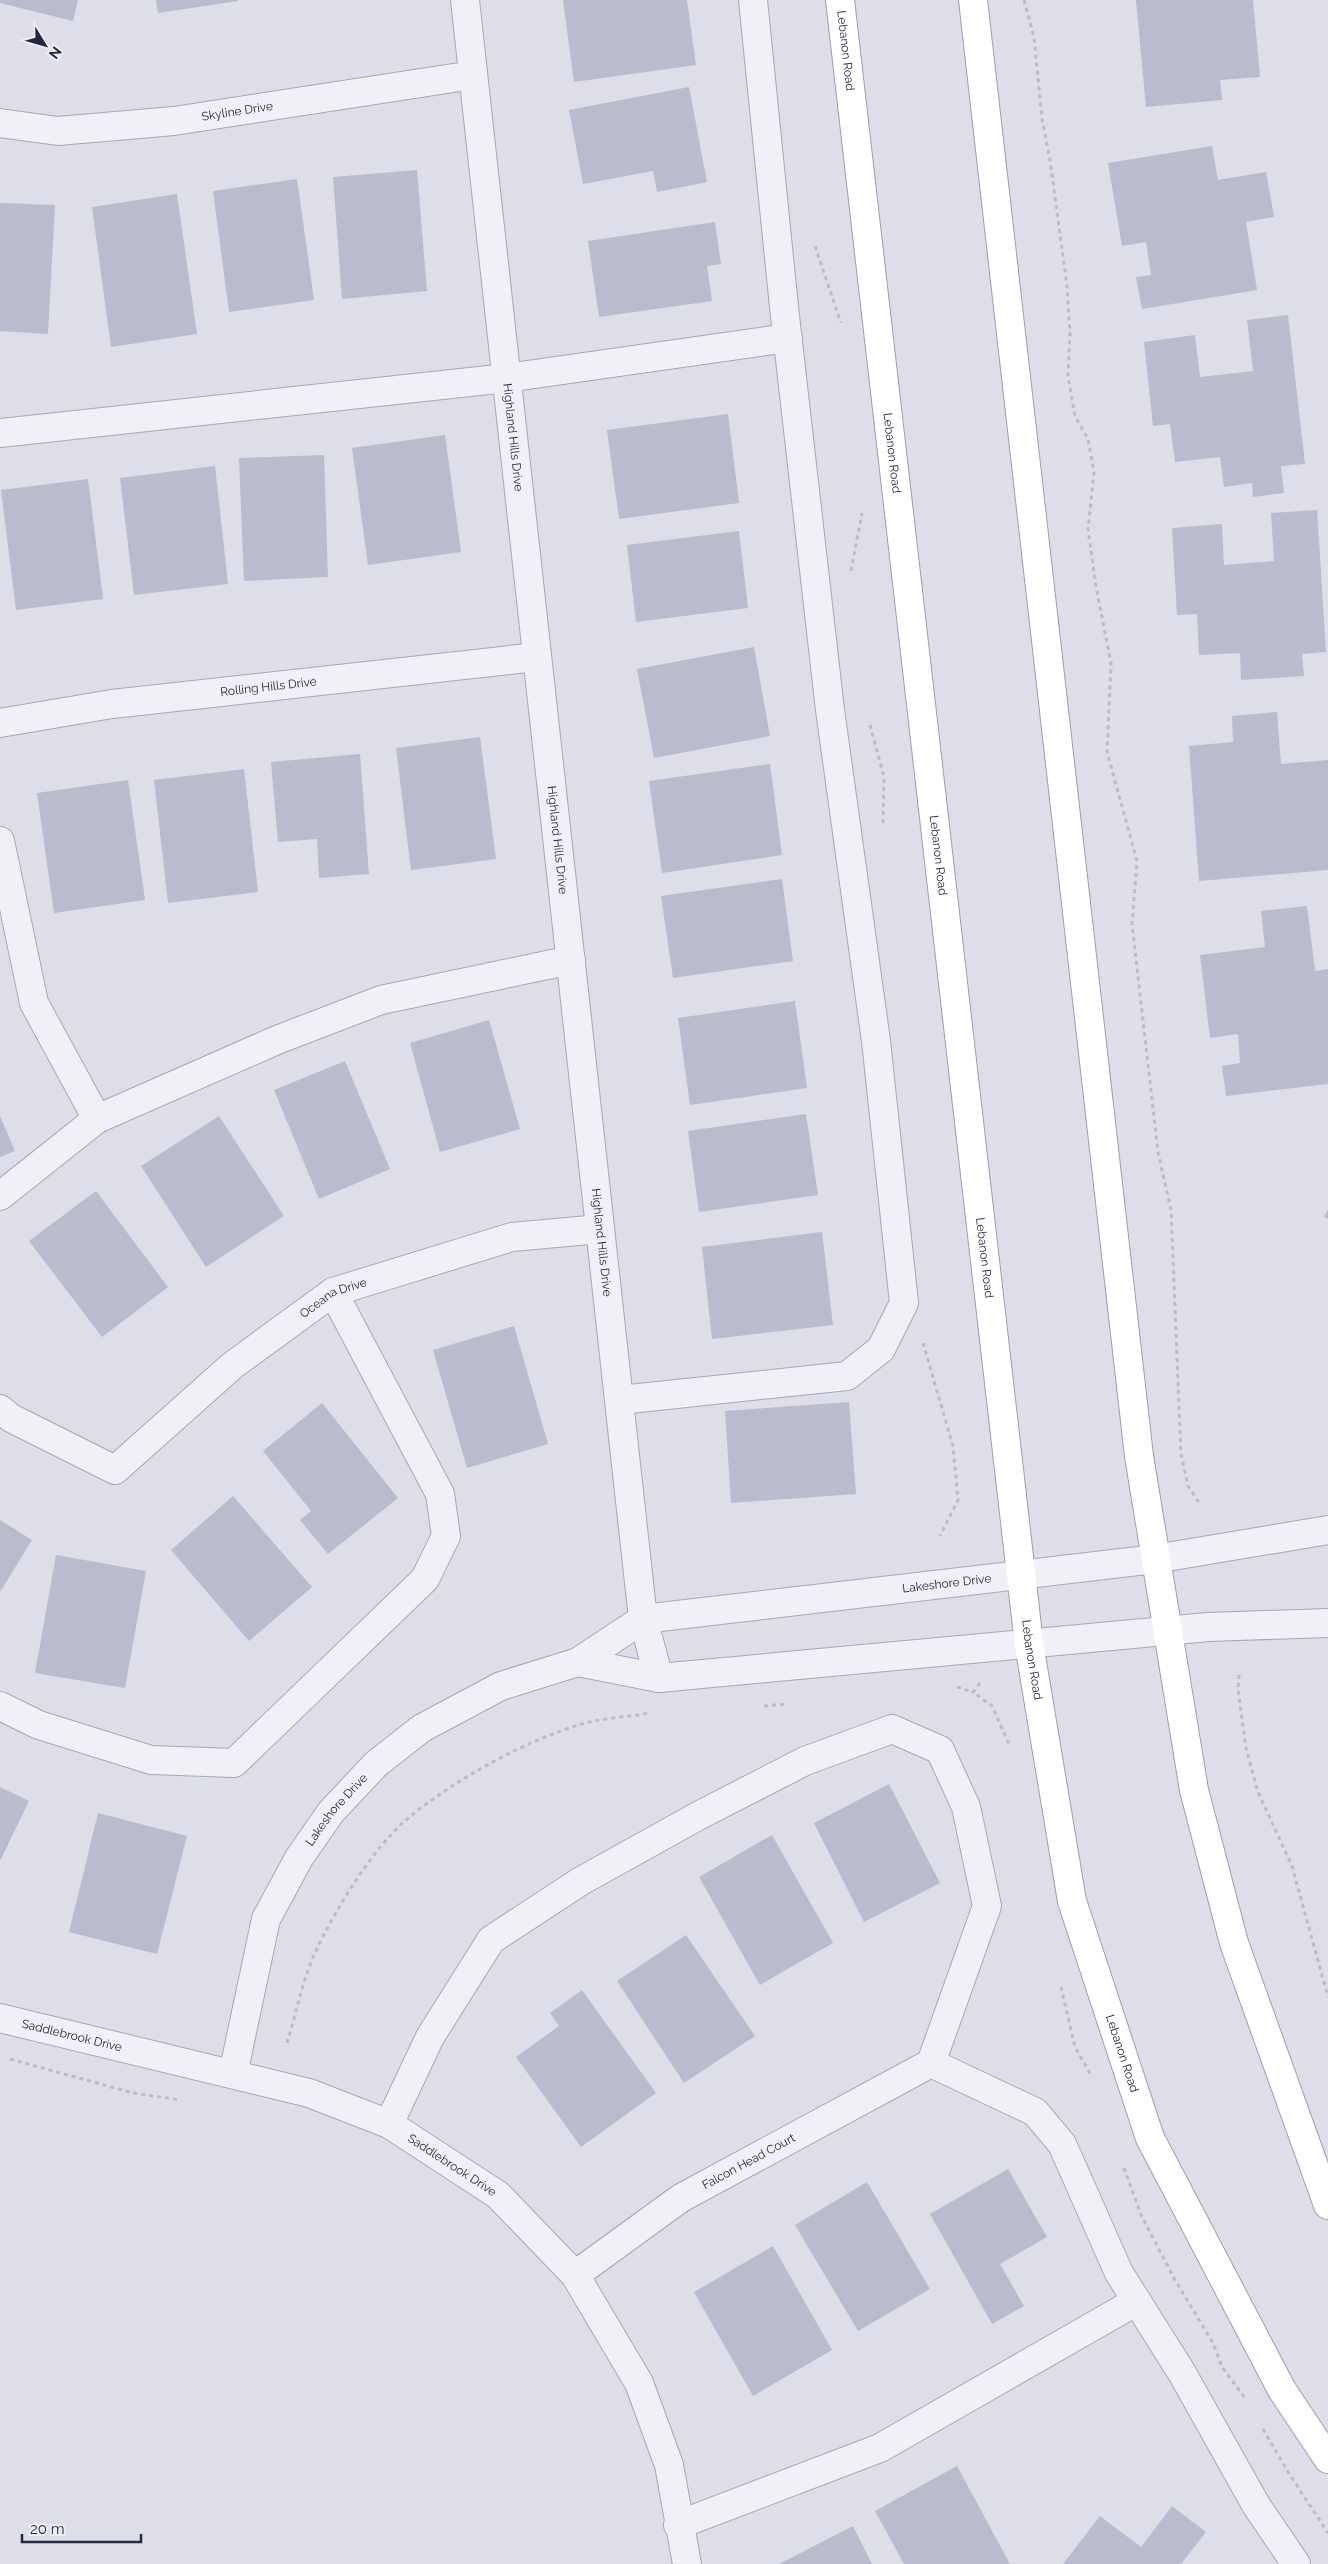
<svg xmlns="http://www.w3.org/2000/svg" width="1328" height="2564" font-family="Raleway,sans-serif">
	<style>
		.building { fill: #babbcc }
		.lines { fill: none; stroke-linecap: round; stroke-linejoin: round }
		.minor-casing { stroke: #a6a7b6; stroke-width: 30 }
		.major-casing { stroke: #9c9db5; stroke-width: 30 }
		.path { stroke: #bbbbc7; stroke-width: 3; stroke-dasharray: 4 4; stroke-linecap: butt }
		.minor { stroke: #f0f0f6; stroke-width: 28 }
		.major { stroke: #fff; stroke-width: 28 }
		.labels { text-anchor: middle; stroke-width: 4; stroke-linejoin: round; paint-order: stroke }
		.street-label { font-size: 12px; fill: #252640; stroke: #edeef6 }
	</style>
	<rect width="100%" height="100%" fill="#dddee8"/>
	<path class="building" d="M0,0H78L73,21L0,3Z
		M156,0H238V1L158,13Z
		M563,0H687L696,65L574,82Z
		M1136,0H1253L1260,77L1220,80L1222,100L1146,107Z
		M689,87L707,182L657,192L653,171L583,184L569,110Z
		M1212,146L1218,180L1266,172L1274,217L1246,222L1257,290L1142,309L1136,277L1151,275L1146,242L1122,246L1108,163Z
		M417,170L427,291L342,299L333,177Z
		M297,179L314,300L229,312L213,191Z
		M177,194L197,334L111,347L92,207Z
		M0,203L55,205L48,334L0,331Z
		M715,222L721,264L707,266L712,301L599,317L588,241Z
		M1288,315L1305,464L1281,466L1284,493L1253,497L1252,483L1224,487L1220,457L1175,462L1170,424L1153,426L1144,342L1195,335L1200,377L1253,371L1247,320Z
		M728,414L739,503L619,519L607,430Z
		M445,435L461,552L368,565L352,448Z
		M324,455L328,577L244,581L239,458Z
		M215,466L228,584L134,595L120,478Z
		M88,479L103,599L16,610L1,490Z
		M1317,510L1326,652L1302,654L1304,676L1241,680L1240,653L1199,655L1197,614L1177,615L1172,528L1222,524L1224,565L1274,561L1271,513Z
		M739,531L748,608L636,622L627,545Z
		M754,647L770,736L654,758L637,669Z
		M1277,712L1281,764L1328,760V870L1199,881L1189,746L1233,742L1232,716Z
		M480,737L496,859L411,870L396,748Z
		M360,754L369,874L319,878L317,839L278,842L271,762Z
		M770,764L782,855L662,873L649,781Z
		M244,769L258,892L168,903L154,780Z
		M128,780L145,900L54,913L37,793Z
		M782,879L793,961L673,978L661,896Z
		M1307,906L1315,971L1328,969V1084L1226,1096L1222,1066L1240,1063L1238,1034L1210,1038L1200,955L1265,947L1261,911Z
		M795,1001L807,1088L690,1105L678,1018Z
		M489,1020L520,1129L440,1152L410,1043Z
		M345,1061L390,1169L319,1199L274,1090Z
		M806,1114L818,1195L699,1212L688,1131Z
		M0,1116L15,1151L0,1157Z
		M219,1116L284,1216L206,1267L141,1166Z
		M96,1191L168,1287L102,1337L29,1241Z
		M1328,1209V1219L1324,1217Z
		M822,1232L833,1325L712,1339L702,1247Z
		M514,1326L548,1444L467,1468L433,1350Z
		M849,1402L856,1494L731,1503L725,1411Z
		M322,1403L398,1498L328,1554L300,1520L311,1511L263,1451Z
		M233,1496L312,1587L249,1641L171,1550Z
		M0,1520L32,1540L0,1592Z
		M56,1555L146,1571L125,1688L35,1673Z
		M889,1784L940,1883L864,1922L814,1823Z
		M0,1787L29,1801L0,1861Z
		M98,1813L187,1836L157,1954L69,1932Z
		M772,1835L833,1943L760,1985L699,1877Z
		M686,1935L755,2036L684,2083L617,1981Z
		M582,1990L656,2093L581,2147L516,2057L559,2026L550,2013Z
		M1008,2169L1047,2237L1000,2264L1024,2306L992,2324L930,2214Z
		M867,2182L930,2289L858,2331L795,2225Z
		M773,2246L832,2350L753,2396L694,2292Z
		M957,2466L1010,2564H904L875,2511Z
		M1172,2506L1206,2532L1181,2564H1063L1100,2516L1141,2547Z
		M853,2526L872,2564H779Z"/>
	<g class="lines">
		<defs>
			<g id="minor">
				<path id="s1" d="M465,0L643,1619L659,1678"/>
				<path id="s2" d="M0,123L58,131L174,121L473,75"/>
				<path d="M0,433L507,378L788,338"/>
				<path id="s3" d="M0,723L112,704L537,657"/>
				<path d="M0,841L34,1003L97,1119L0,1196"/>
				<path d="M97,1119L277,1040L381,1000L571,960"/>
				<path d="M620,1400L847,1376L881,1349L904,1303L876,1041L830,710L784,307L753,0"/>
				<path id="s4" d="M0,1409L11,1418L115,1470L233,1365L333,1292L512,1237L600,1229"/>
				<path d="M578,1662L659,1678L1208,1627L1328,1623"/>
				<path d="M0,1706L39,1725L151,1760L234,1763L425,1579L446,1536L440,1494L333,1292"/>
				<path id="s5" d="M0,2018L309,2093L389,2124L498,2195L575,2275L639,2383L669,2465L687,2564"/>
				<path d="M931,2063L1035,2112L1062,2144L1119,2273L1182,2373L1256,2505L1296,2564"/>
				<path id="s6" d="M233,2074L266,1919L299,1858L331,1812L376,1764L422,1728L501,1686L578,1662L643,1619L1155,1559L1328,1530"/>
				<path d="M389,2124L430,2037L491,1940L581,1881L698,1816L805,1761L892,1729L940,1750L966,1807L987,1906L931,2063"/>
				<path id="s7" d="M575,2275L681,2198L931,2063"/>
				<path d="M678,2525L880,2448L1137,2301"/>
			</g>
			<g id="major">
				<path id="s8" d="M840,0L1021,1574L1029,1644L1072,1901L1150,2138L1282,2390L1328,2459"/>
				<path d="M973,0L1139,1456L1194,1790L1234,1943L1328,2205"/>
			</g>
		</defs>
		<use href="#minor" class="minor-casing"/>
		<use href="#major" class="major-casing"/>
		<path class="path" d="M1024,0L1034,37L1042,119L1050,160L1067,286L1070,333L1068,376L1075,416L1088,439L1094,473L1088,529L1096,587L1111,663L1107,752L1137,861L1132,924L1158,1152L1171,1210L1181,1454L1188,1486L1200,1504
			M815,246L841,323
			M851,571L862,513
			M870,725L884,777L883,827
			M923,1343L953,1446L958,1500L940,1536
			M1239,1675L1238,1690L1246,1748L1258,1792L1292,1866L1328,1997
			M980,1683L973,1692L992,1706L1009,1744
			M957,1687L973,1692
			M764,1706L788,1704
			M1061,1987L1075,2047L1091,2075
			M287,2043C296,2014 302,1981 315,1953C333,1913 373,1848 406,1820C455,1779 524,1741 585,1723C605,1718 628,1717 649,1713
			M10,2059L133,2093L181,2100
			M1124,2168L1141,2215L1175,2280L1213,2343L1222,2367L1245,2398
			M1263,2429L1288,2472L1328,2533"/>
		<use href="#minor" class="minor"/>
		<use href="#major" class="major"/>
	</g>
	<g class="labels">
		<g class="street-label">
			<text dy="4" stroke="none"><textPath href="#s8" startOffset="51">Lebanon Road</textPath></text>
			<text dy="4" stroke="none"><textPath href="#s2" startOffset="239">Skyline Drive</textPath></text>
			<text dy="4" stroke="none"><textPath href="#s1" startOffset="440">Highland Hills Drive</textPath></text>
			<text dy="4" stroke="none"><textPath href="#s8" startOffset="456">Lebanon Road</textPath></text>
			<text dy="4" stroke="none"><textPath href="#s3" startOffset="271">Rolling Hills Drive</textPath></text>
			<text dy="4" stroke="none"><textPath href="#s1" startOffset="845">Highland Hills Drive</textPath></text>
			<text dy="4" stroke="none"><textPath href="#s8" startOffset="861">Lebanon Road</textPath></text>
			<text dy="4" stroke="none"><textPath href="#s1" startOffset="1250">Highland Hills Drive</textPath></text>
			<text dy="4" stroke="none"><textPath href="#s8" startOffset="1266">Lebanon Road</textPath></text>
			<text dy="4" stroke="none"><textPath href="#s4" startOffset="410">Oceana Drive</textPath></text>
			<text dy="4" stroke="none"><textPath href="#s6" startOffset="962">Lakeshore Drive</textPath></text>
			<text dy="4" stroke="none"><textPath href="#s8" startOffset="1671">Lebanon Road</textPath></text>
			<text dy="4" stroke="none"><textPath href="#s6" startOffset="289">Lakeshore Drive</textPath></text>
			<text dy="4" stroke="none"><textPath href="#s5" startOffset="74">Saddlebrook Drive</textPath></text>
			<text dy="4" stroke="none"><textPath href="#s8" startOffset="2076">Lebanon Road</textPath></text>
			<text dy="4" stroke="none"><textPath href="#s7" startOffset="208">Falcon Head Court</textPath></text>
			<text dy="4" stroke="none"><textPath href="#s5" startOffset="479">Saddlebrook Drive</textPath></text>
		</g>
	</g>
	<g transform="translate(45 45) rotate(127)" stroke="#edeef6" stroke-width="4" paint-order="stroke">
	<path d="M0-4L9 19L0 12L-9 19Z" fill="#252640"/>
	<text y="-8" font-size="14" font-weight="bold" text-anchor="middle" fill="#252640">N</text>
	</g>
	<path d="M22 2534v8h119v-8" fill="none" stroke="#252640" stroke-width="2.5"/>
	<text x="30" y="2534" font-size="15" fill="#252640" stroke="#edeef6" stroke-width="4" paint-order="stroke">20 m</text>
</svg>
